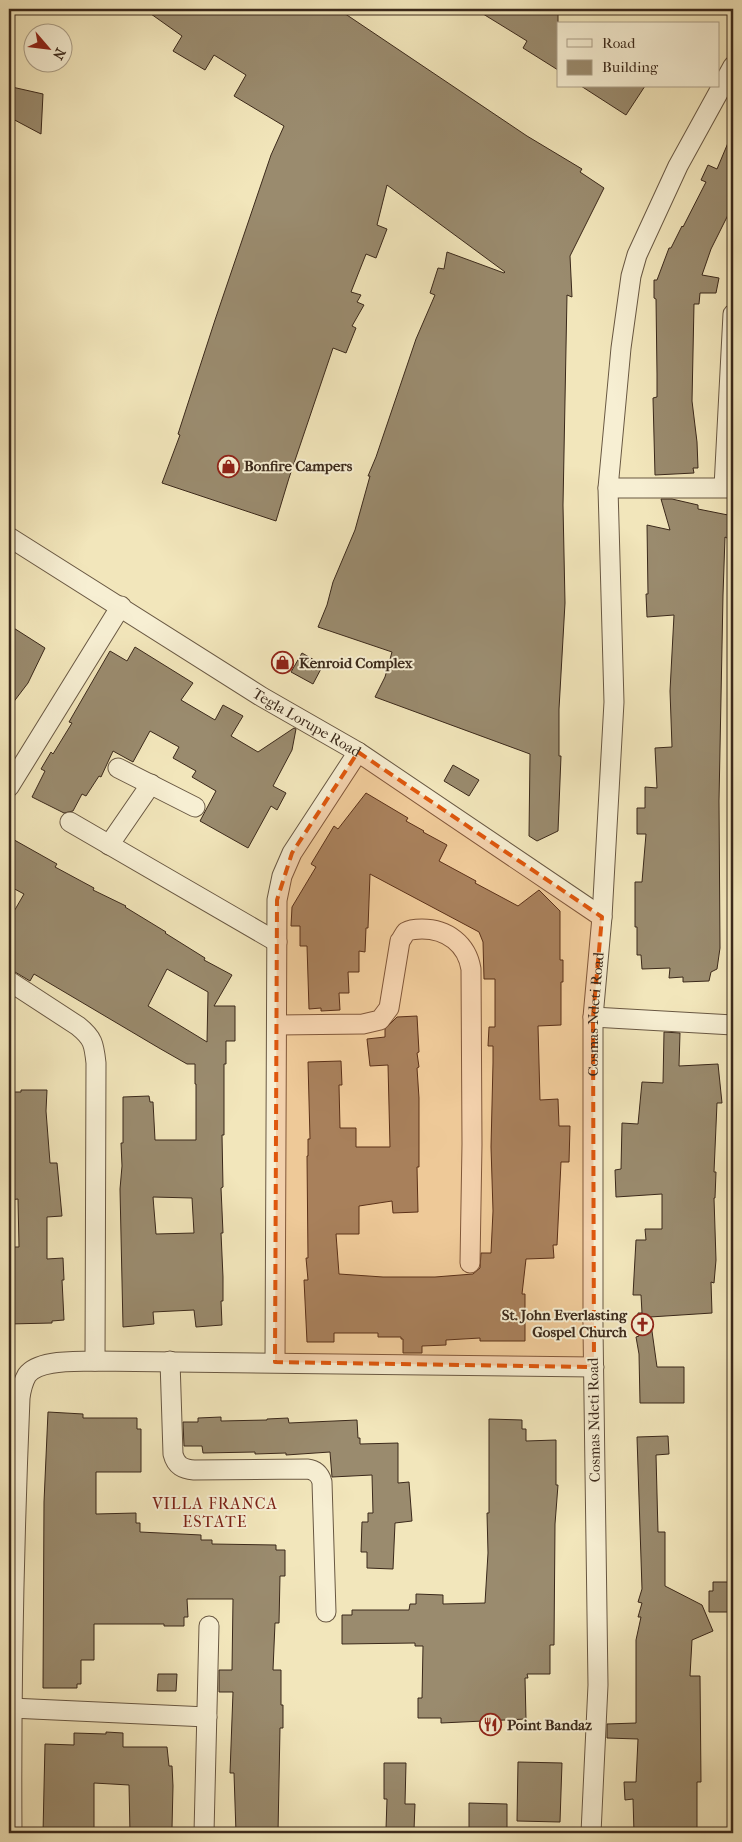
<svg xmlns="http://www.w3.org/2000/svg" width="742" height="1842" font-family="'IM FELL French Canon',serif">
	<style>
		.building { fill: #9a8b6e; stroke: #3b291b; fill-rule: evenodd }
		.lines { fill: none; stroke-linecap: round; stroke-linejoin: round }
		.street-casing { stroke: #695843; stroke-width: 21 }
		.street { stroke: #f7efd3; stroke-width: 19 }
		.marked { fill: #df570d; fill-opacity: 0.2; stroke: #df570d; stroke-width: 4; stroke-dasharray: 10 6; stroke-linejoin: round }
		.labels { text-anchor: middle; stroke-width: 4; stroke-linejoin: round; paint-order: stroke }
		.poi-label { font-size: 15px; font-weight: bold; fill: #3b291b; stroke: #f7efd3; text-anchor: start }
		.street-label { font-size: 15px; fill: #3b291b; stroke: #f7efd3 }
		.neighbourhood-label { font-size: 16px; letter-spacing: 1px; fill: #7a1f14; stroke: #f7efd3 }
	</style>
	<rect width="100%" height="100%" fill="#f2e6bb"/>
	<filter id="stains"><feTurbulence type="fractalNoise" baseFrequency=".004" numOctaves="4"/><feColorMatrix values="0 0 0 0 .2 0 0 0 0 .09 0 0 0 0 .02 0 0 0 .5 -.17"/></filter>
	<radialGradient id="worn" r=".72"><stop offset=".6" stop-color="#630" stop-opacity="0"/><stop offset="1" stop-color="#630" stop-opacity=".3"/></radialGradient>
	<path class="building" d="M144,9H338L527,136L582,169L580,172L604,188L570,256L572,297L567,295L563,505L565,603L559,709V756H561L558,831L537,841L529,836L530,754L375,697L385,677L392,652L318,627L327,605L333,582L355,530L370,476H368L376,457L416,339L435,295L430,293L438,268L444,269L447,252L504,273L505,272L387,185L377,225L387,229L376,258L366,254L351,292L361,295L357,302L364,305L352,326L356,328L346,353L333,348L289,478L276,521L162,483L180,435L178,434L215,320L271,155L284,126L234,96L246,75L214,55L205,70L173,51L182,36Z
		M475,9H558V70L523,48L527,41Z
		M581,86H645L626,115Z
		M12,87L43,94L41,134L9,117V106Z
		M733,131V205L711,249L702,275L719,278L716,293H700L699,304H694L692,401L697,442L698,468H693L694,473L655,475L653,398L657,397V374L656,299L654,298V280H657L669,248H671L682,226L683,227L706,182L701,180L708,165L717,169Z
		M661,499H672L698,505V509L733,516V541L725,537L723,595L719,801L720,948L717,969L711,972L709,981L683,982V977L669,978L670,968L642,969L641,955H637V927H635V882H642L646,834H637V808H645V787L657,788L655,748L672,747L670,691L674,615L647,617L646,594H648L647,525L670,530Z
		M9,625L45,648L28,683L9,708Z
		M135,647L193,683L181,700L215,720L223,705L243,716L231,736L258,752L294,728L296,729L292,750L273,786L286,793L277,810L271,806L248,848L200,821L216,791L192,777L196,771L173,758L179,747L150,731L133,762L113,751L101,777L99,776L86,796L82,794L73,811L64,813L32,797L45,771L41,769L51,752L53,754L72,723L69,722L110,651L127,661Z
		M302,653L323,665L313,684L291,672Z
		M453,765L479,780L469,796L444,781Z
		M366,793L408,818L406,821L424,831L423,832L447,845L439,861L476,881L475,883L518,906L539,890L560,911V960H563V982H561V1025L538,1026L540,1100L558,1099L559,1126H570L569,1162H561L557,1245H553L554,1258L526,1259L522,1294H525V1341H480V1338L446,1340V1345L422,1346V1353H403V1339H401V1337H378V1333H334V1342H307L304,1280H308L306,1258H308L307,1156H308V1139H310L308,1062L341,1061L342,1085H339L340,1128H356V1147H390L388,1065L370,1066L367,1039L385,1037V1029L397,1017L417,1016L419,1052L417,1053L419,1067L417,1068L419,1098V1167H417L418,1212L393,1213L392,1201L359,1206V1234H336L339,1274L383,1277H435L473,1274L480,1268L481,1253H491L493,1211L491,1147L493,1063V1046H488L489,1027H495V979H484L483,942L479,932L370,874L368,928H366L365,952L359,951V972H348L349,993H339L340,1010L321,1011V1008L309,1009L307,946H300V926H291L292,907L316,867L311,864L334,826L338,829Z
		M9,837L57,864L55,867L94,888L93,890L126,906L125,907L166,932L165,933L205,958L204,960L232,975L214,1006H235V1041H226V1064H224V1135H222L223,1187L221,1188L223,1233H221L223,1277V1301H221L222,1325L196,1327L194,1310L153,1312L154,1324L123,1327L120,1189L122,1166L121,1143H123V1097L149,1096L150,1102H153L155,1140H196V1084H195V1064H187L159,1048L34,974L30,981L15,972L9,970V920L24,894L9,886ZM167,969L208,992L207,1042L148,1006ZM153,1197L192,1198L194,1233L156,1234Z
		M664,1032L680,1033L679,1066L718,1064L722,1103H717L714,1172H716L715,1198H714L716,1260L714,1283L711,1282L712,1313L650,1317L657,1367H684V1403H640L639,1354L636,1337L639,1336L638,1313H642L641,1295H633L636,1240H646L645,1229H662V1194L616,1197L615,1170L621,1169L622,1123L638,1124L642,1082L663,1083Z
		M21,1090H47L46,1111L50,1163H57L62,1216L47,1217V1259L63,1258L64,1280H62L64,1320L52,1321V1323L9,1324V1247H19L18,1199L9,1200V1092H21Z
		M48,1412L83,1414V1418H137V1429H141V1472H96V1514L136,1513V1523H140V1532L201,1535V1540H212V1544L276,1545V1550H285V1576H280L279,1623H275L273,1670H281V1705H283V1728H280L278,1833H236L234,1773H230L233,1692H219V1670H232L233,1599H187L188,1617H184V1626H164V1624H94V1660H81V1684H77V1688H43L44,1502Z
		M221,1417V1421L267,1420V1419L288,1418L289,1423L357,1420L358,1438H360V1444L398,1443V1483L409,1482L412,1521L395,1523L393,1569L367,1568V1552H361L362,1522H368V1513H373L372,1475L332,1477L330,1452L286,1455V1453L255,1454V1452L203,1453L202,1446H184L183,1422H198V1418Z
		M489,1419L522,1420V1429H526V1441L556,1440V1485H558L555,1524L554,1645H550V1674H527L528,1678H525L526,1719L441,1723V1718H418V1698H422L423,1646H415V1643L342,1644V1615H352V1610H409L410,1604H416V1594L443,1595V1604L485,1603L488,1553L487,1513H489Z
		M668,1436L669,1454L656,1455L658,1532H665V1586L702,1605L713,1631L692,1640L690,1676H700L701,1782H697V1828H690V1833H634L633,1799L625,1800L624,1782H636L638,1739L607,1738V1724L636,1723V1640L641,1617H638L642,1603L638,1602L642,1589L637,1437Z
		M713,1582H733V1612H709V1591H713Z
		M158,1674H177L176,1691H157Z
		M106,1732L123,1733V1747H167L169,1766H172L173,1786L172,1828L158,1831V1833H130L129,1785L94,1783V1832L43,1833L45,1744L74,1745V1733L106,1734Z
		M518,1762L562,1763L560,1822L517,1821Z
		M384,1763H406L405,1804H415L414,1830L386,1829L387,1799H384Z
		M469,1803L507,1804V1833H469Z"/>
	<g class="lines">
		<defs>
			<g id="street">
				<path d="M724,487L733,314"/>
				<path d="M608,488H733"/>
				<path id="s1" d="M9,537L262,697L358,752L602,917"/>
				<path d="M118,768L195,807"/>
				<path d="M9,787L121,606"/>
				<path d="M70,822L277,942"/>
				<path d="M109,845L151,784"/>
				<path d="M9,981L78,1026C93,1038 94,1044 96,1063L95,1361"/>
				<path d="M593,1017L733,1025"/>
				<path d="M278,1025L363,1024L380,1020L389,1008L400,941C402,939 404,934 406,932C411,929 417,929 422,929C447,929 467,944 471,969L472,1144L470,1263"/>
				<path d="M170,1361L173,1454C176,1466 183,1469 194,1470L307,1469C316,1470 320,1475 322,1482L326,1612"/>
				<path d="M275,1362L277,900L282,876L292,853L358,752"/>
				<path d="M11,1708L207,1717"/>
				<path d="M12,1833C11,1688 14,1543 20,1398C21,1390 23,1382 27,1375C39,1359 77,1362 95,1361L594,1367"/>
				<path d="M204,1833L209,1626"/>
				<path id="s2" d="M591,1833L598,1685L593,1328V1017L602,917L614,702L608,488L621,348L631,276L637,255L678,166L733,66"/>
			</g>
		</defs>
		<use href="#street" class="street-casing"/>
		<use href="#street" class="street"/>
	</g>
	<path class="marked" d="M358,752L602,917L593,1017L594,1367L275,1362L277,900L292,853Z"/>
	<defs>
		<symbol id="shop-ring" viewBox="-11 -11 22 22"><circle r="9.5" fill="#f7efd3" stroke="#8f2418" stroke-width="1.5"/><path d="M-5-2.5h2.3a2.7 3.5 0 0 1 5.4 0H5L5.5 6h-11ZM-1.5-2.5h3a1.5 2.3 0 0 0-3 0Z" fill="#8f2418"/></symbol>
		<symbol id="church-ring" viewBox="-11 -11 22 22"><circle r="9.5" fill="#f7efd3" stroke="#8f2418" stroke-width="1.5"/><path d="M-1.2-6h2.4v3.5h3.3v2.4h-3.3V6h-2.4V-.1h-3.3v-2.4h3.3Z" fill="#8f2418"/></symbol>
		<symbol id="restaurant-ring" viewBox="-11 -11 22 22"><circle r="9.5" fill="#f7efd3" stroke="#8f2418" stroke-width="1.5"/><path d="M-5-6h1v4h1v-4h1v4h1v-4h1v5L-1.5 .5V6h-2V.5L-5-1ZM5-6V6H3V1.5H1.5Q1.5-4 5-6Z" fill="#8f2418"/></symbol>
	</defs>
	<g fill-rule="evenodd">
		<use href="#shop-ring" x="216" y="454" width="25" height="25"/>
		<use href="#shop-ring" x="270" y="650" width="25" height="25"/>
		<use href="#church-ring" x="630" y="1312" width="25" height="25"/>
		<use href="#restaurant-ring" x="478" y="1712" width="25" height="25"/>
	</g>
	<g class="labels">
		<g class="poi-label">
			<text x="244" y="471">Bonfire Campers</text>
			<text x="299" y="668">Kenroid Complex</text>
			<text x="627" y="1320" text-anchor="end">St. John Everlasting<tspan x="627" dy="17">Gospel Church</tspan></text>
			<text x="507" y="1730">Point Bandaz</text>
		</g>
		<g class="street-label">
			<text dy="5" stroke="none"><textPath href="#s1" startOffset="351">Tegla Lorupe Road</textPath></text>
			<text dy="5" stroke="none"><textPath href="#s2" startOffset="819">Cosmas Ndeti Road</textPath></text>
			<text transform="translate(594 1420) rotate(-91)" y="5">Cosmas Ndeti Road</text>
		</g>
		<g class="neighbourhood-label">
			<text x="215" y="1509">VILLA FRANCA<tspan x="215" dy="18">ESTATE</tspan></text>
		</g>
	</g>
	<rect width="742" height="1842" fill="none" stroke="#f2e6bb" stroke-width="30"/>
	<rect x="10" y="10" width="722" height="1822" fill="none" stroke="#3b291b" stroke-width="2.5"/>
	<rect x="15" y="15" width="712" height="1812" fill="none" stroke="#3b291b"/>
	<rect x="557" y="22" width="162" height="65" fill="#f7efd3" stroke="#aca089"/>
	<rect x="567" y="39" width="25" height="8" fill="#f7efd3" stroke="#aca089"/>
	<text x="602" y="48" font-size="15" fill="#3b291b">Road</text>
	<rect x="567" y="60" width="25" height="15" fill="#9a8b6e" stroke="#aca089"/>
	<text x="602" y="72" font-size="15" fill="#3b291b">Building</text>
	<g transform="translate(48 48) rotate(118)"><circle r="24" fill="#f7efd3" stroke="#aca089"/>
	<path d="M0-4L9 19L0 12L-9 19Z" fill="#8f2418"/>
	<text y="-8" font-size="14" font-weight="bold" text-anchor="middle" fill="#3b291b">N</text>
	</g>
	<rect width="100%" height="100%" filter="url(#stains)"/>
	<rect width="100%" height="100%" fill="url(#worn)"/>
</svg>
